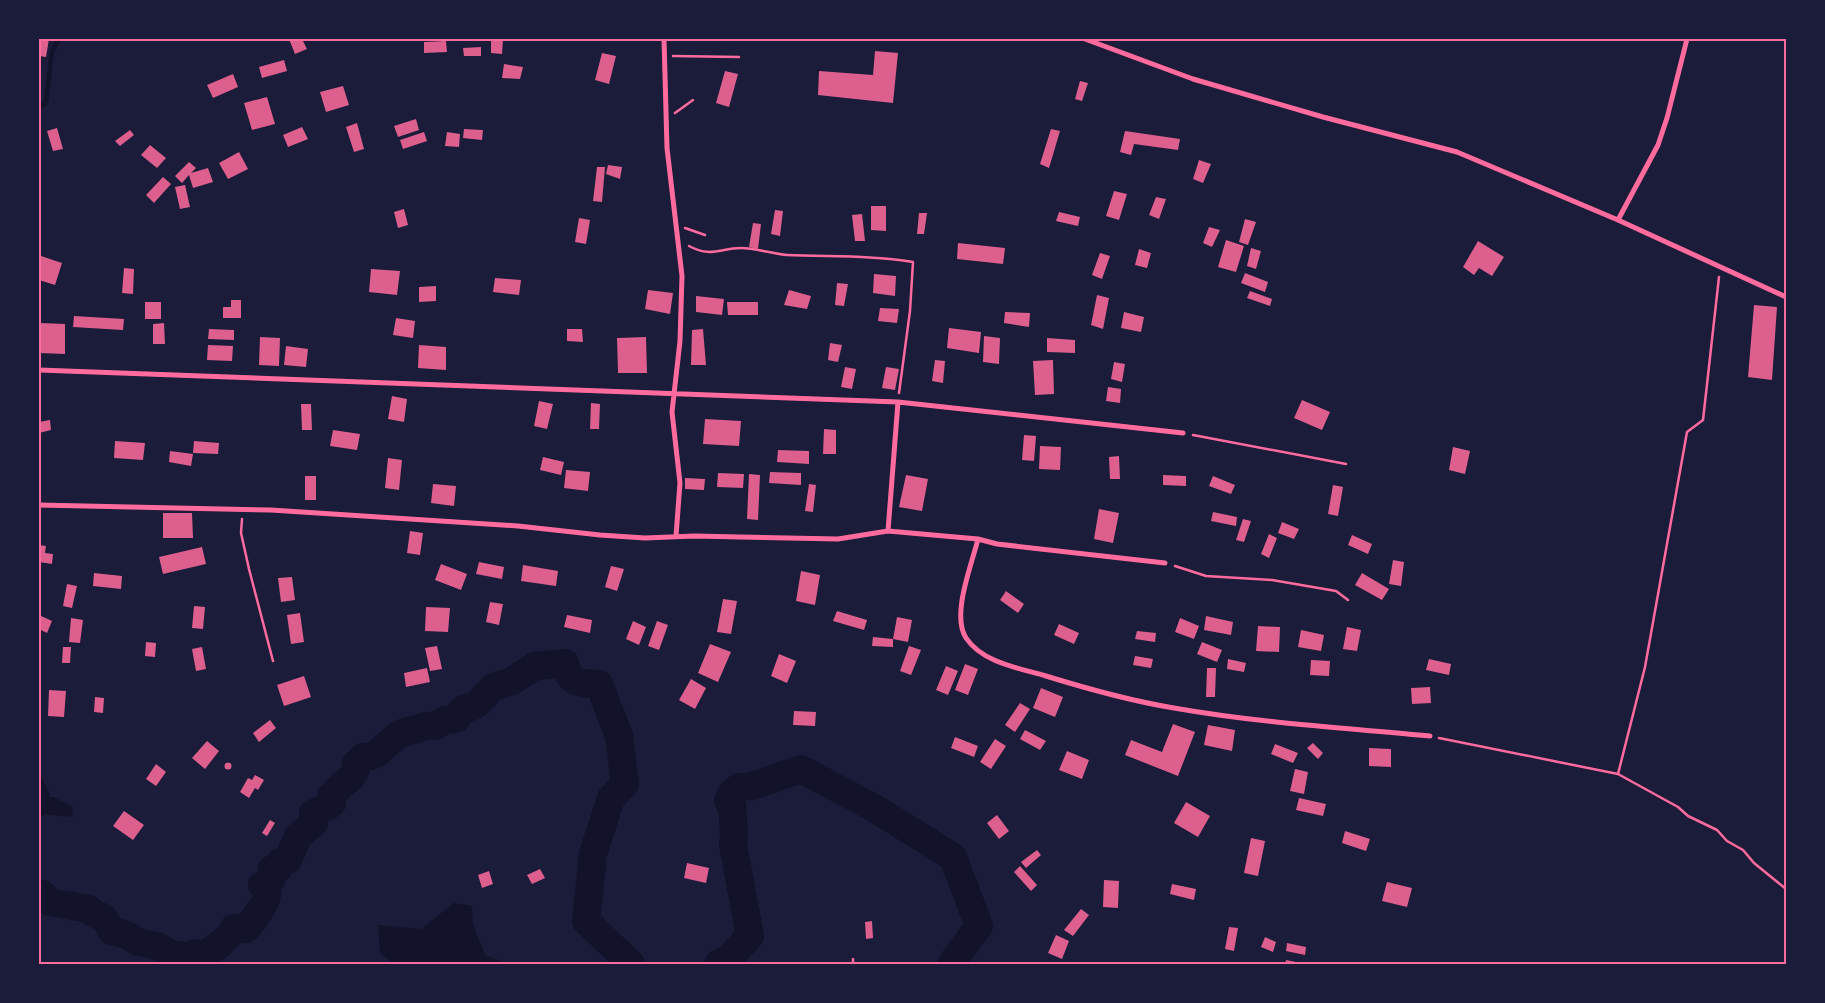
<svg xmlns="http://www.w3.org/2000/svg" width="1825" height="1003" font-family="'Work Sans',sans-serif">
	<style>
		.water { fill: #12122b }
		.lines { fill: none; stroke-linecap: round; stroke-linejoin: round }
		.stream { stroke: #12122b; stroke-width: 4.5 }
		.river { stroke: #12122b; stroke-width: 28 }
		.building { fill: #dd5f8e }
		.path { stroke: #ff6b9d; stroke-width: 2.5 }
		.minor { stroke: #ff6b9d; stroke-width: 5 }
		.neatline { fill: none; stroke: #ff6b9d; stroke-width: 2 }
	</style>
	<rect width="100%" height="100%" fill="#1b1b3a"/>
	<path class="water" d="M39,773L48,790L50,797H55C60,802 67,802 72,807L73,816C62,818 48,812 39,817Z
		M454,903L472,906L473,924L485,955L506,964H394L380,953L378,925L421,929Z"/>
	<g class="lines">
		<path class="stream" d="M39,108L46,102L52,51L59,39"/>
		<path class="river" d="M39,894H42L50,902L89,909L93,913L104,918L112,931L127,935L138,942L157,946L172,954L185,956L190,962L196,953L200,957C213,950 227,941 234,928L246,929C252,921 266,905 267,895C268,891 265,888 262,885L271,880L273,875L272,869L279,868L280,862L288,860L298,836L314,823L313,813L327,807L332,803L331,796C335,793 339,787 343,784C350,778 356,776 356,764L363,757H367L376,754L399,734L426,726H435L445,720L456,719L462,710L476,705L493,687L512,681L535,666L565,663C569,685 581,683 599,684L619,736L625,784L611,798L593,854L586,921L631,964
			M718,964L730,957L750,936L733,845L734,834L732,804L728,801L731,794L739,787L752,786L801,769L874,808L953,857L979,926L951,964"/>
	</g>
	<path class="building" d="M39,39H49L46,57L39,56Z
		M289,39H302L307,49L295,54Z
		M491,39H503L502,54L491,53Z
		M446,41L447,52L424,53V42Z
		M481,47V56H464L463,48Z
		M875,51L898,53L893,103L818,95L819,71L873,75Z
		M602,53L616,56L609,84L595,80Z
		M284,60L287,71L262,78L259,67Z
		M504,64L523,67L520,79L502,78Z
		M725,71L738,74L729,107L716,103Z
		M233,74L238,87L213,98L207,85Z
		M1080,81L1088,83L1082,101L1075,99Z
		M343,86L349,105L326,112L320,92Z
		M267,97L275,124L252,130L244,103Z
		M416,119L419,130L398,137L394,126Z
		M357,123L364,149L354,152L346,127Z
		M302,127L308,139L288,147L283,135Z
		M57,128L63,149L53,151L47,131Z
		M464,129L483,130L482,140L463,138Z
		M1051,129L1060,131L1049,168L1040,164Z
		M130,130L134,135L120,146L115,141Z
		M1125,131L1180,139L1178,150L1134,144L1131,155L1120,152Z
		M424,132L427,141L403,149L400,140Z
		M447,132L460,134L459,147L445,146Z
		M150,145L166,158L157,168L141,155Z
		M239,152L248,169L228,179L219,163Z
		M1199,160L1211,164L1203,183L1193,179Z
		M189,162L196,168L191,173L208,168L213,182L193,188L189,175L182,183L175,176Z
		M608,165L622,167L620,179L606,174Z
		M597,167H605L602,202L593,201Z
		M163,177L171,184L154,203L146,195Z
		M185,185L190,207L180,209L175,187Z
		M1114,191L1127,194L1119,220L1106,216Z
		M1156,197L1166,199L1159,219L1149,215Z
		M871,206H886V231L871,230Z
		M404,209L408,225L398,228L394,212Z
		M775,210L783,211L780,236L771,234Z
		M1059,212L1080,217L1078,226L1056,221Z
		M919,213H927L924,234H917Z
		M862,214L865,241H855L852,215Z
		M579,218L590,220L586,244L575,242Z
		M1245,219L1256,222L1248,245L1239,242Z
		M753,223L761,224L758,249L749,247Z
		M1209,227L1220,230L1212,247L1203,243Z
		M1226,240L1244,246L1236,272L1218,267Z
		M1478,241L1504,257L1492,276L1479,268L1474,275L1463,267Z
		M958,243L1005,248L1003,264L957,259Z
		M1251,248L1261,251L1256,269L1247,266Z
		M1139,249L1151,253L1147,268L1135,265Z
		M1100,253L1110,256L1102,279L1092,275Z
		M41,256L62,263L55,285L39,280V262Z
		M124,268L134,269L133,294L122,293Z
		M371,269L400,271L397,295L369,292Z
		M1245,273L1268,282L1265,292L1241,283Z
		M874,274L896,276L895,296L873,293Z
		M495,278L521,280L519,295L493,292Z
		M837,283L848,284L844,306L835,305Z
		M436,286V301L419,302V287Z
		M648,290L673,293L670,314L645,309Z
		M789,290L811,296L807,309L784,305Z
		M1250,291L1272,299L1270,306L1247,298Z
		M1097,295L1109,298L1103,329L1091,325Z
		M696,296L724,299L722,315L696,312Z
		M231,300H241V318H223V307H231Z
		M145,302H161V319H145Z
		M727,302H758V315H728Z
		M1754,305L1777,307L1772,380L1748,377Z
		M880,308L899,309L897,323L878,321Z
		M1005,312L1030,313L1029,327L1004,323Z
		M1124,312L1144,317L1141,332L1121,328Z
		M74,316L124,319L123,330L73,327Z
		M396,318L415,321L413,338L393,335Z
		M40,323L65,324V354L39,353Z
		M164,323L165,344H153V324Z
		M949,328L981,332L979,353L947,348Z
		M209,329L234,330V340L208,339Z
		M567,329H582L583,342L567,341Z
		M703,329L706,365H691L692,330Z
		M984,336L1000,338L999,364L983,362Z
		M260,337L280,338L279,366L259,365Z
		M646,337L647,373H618L617,338Z
		M1047,338L1075,340V353L1047,352Z
		M830,343L842,345L838,362L828,360Z
		M208,345L233,346L232,361L207,360Z
		M419,345L446,347V370L418,368Z
		M286,346L308,349L306,367L284,365Z
		M935,360L945,361L943,383L932,381Z
		M1053,360L1054,394L1035,395L1033,361Z
		M1114,362L1125,364L1122,382L1111,379Z
		M845,367L856,369L852,389L841,387Z
		M886,367L899,369L895,390L882,388Z
		M1108,387L1121,389L1120,403L1106,401Z
		M392,396L407,399L404,422L388,419Z
		M1302,400L1330,412L1322,430L1294,418Z
		M539,401L553,404L547,429L534,426Z
		M591,403L600,404L599,429H590Z
		M301,404H311L312,430H302Z
		M705,419L741,421L739,446L703,444Z
		M50,420L51,430L39,433V422Z
		M824,429L836,430V454H823Z
		M333,430L360,434L357,450L330,446Z
		M1024,435L1036,436L1034,461L1022,460Z
		M115,441L145,443L143,460L114,458Z
		M194,441L219,443L218,454L193,453Z
		M1040,446L1061,447L1060,470L1039,469Z
		M1453,447L1470,451L1465,474L1449,470Z
		M778,450L809,451V464L777,462Z
		M170,451L193,454L191,466L169,462Z
		M1119,456L1120,479H1110L1109,457Z
		M543,457L564,462L561,475L540,470Z
		M388,458L402,460L399,490L385,488Z
		M566,470L590,472L588,491L564,488Z
		M770,472L801,473V485L769,483Z
		M718,473L744,474L743,488L717,487Z
		M749,474L760,475L758,520L747,519Z
		M906,475L928,479L922,511L899,507Z
		M1163,475L1186,476V486L1163,485Z
		M305,476H316V500H305Z
		M1213,476L1235,485L1231,494L1209,486Z
		M685,478L705,479L704,490L685,489Z
		M433,484L456,486L454,506L431,503Z
		M809,484L816,485L813,512L805,511Z
		M1333,485L1343,487L1338,516L1328,514Z
		M1099,509L1119,513L1113,543L1094,539Z
		M1213,512L1237,517L1236,526L1211,521Z
		M163,513H192L193,538H163Z
		M1243,519L1251,521L1244,542L1236,540Z
		M1282,522L1299,529L1294,539L1278,533Z
		M410,531L423,533L420,555L407,553Z
		M1269,534L1277,538L1269,558L1261,554Z
		M1352,535L1372,544L1368,554L1348,545Z
		M39,545L46,546L45,553L53,554L52,564L39,562Z
		M202,547L206,564L163,574L159,557Z
		M1393,560L1404,562L1401,586L1389,584Z
		M479,562L504,567L502,579L476,574Z
		M441,564L467,574L461,590L435,580Z
		M523,565L558,571L556,586L521,581Z
		M611,566L624,569L617,591L605,587Z
		M801,571L820,575L815,605L796,601Z
		M94,573L122,576L121,589L93,586Z
		M1362,573L1389,589L1382,600L1355,585Z
		M292,577L295,600L281,602L278,578Z
		M67,584L77,586L72,608L63,606Z
		M1006,591L1024,604L1018,613L1000,600Z
		M723,599L737,601L731,634L717,632Z
		M490,602L503,604L499,625L486,622Z
		M194,606L205,607L203,629L192,628Z
		M426,607L450,608L448,632L425,631Z
		M837,611L867,620L864,630L833,621Z
		M300,613L304,642L291,644L287,615Z
		M39,615L52,621L47,633L39,629Z
		M567,615L592,620L590,633L564,627Z
		M1206,616L1233,622L1231,635L1204,630Z
		M897,617L912,620L908,642L893,639V647L872,646L873,637L893,639Z
		M71,618L83,620L80,643L69,642Z
		M1180,618L1199,626L1194,639L1175,632Z
		M633,621L646,627L639,645L626,639Z
		M657,621L668,625L659,650L648,646Z
		M1059,624L1079,633L1074,644L1054,635Z
		M1258,626L1280,627L1279,652L1256,651Z
		M1347,627L1361,630L1357,651L1343,649Z
		M1301,630L1324,635L1321,651L1298,647Z
		M1137,631L1156,633L1155,642L1135,639Z
		M146,642L156,643L155,657L145,656Z
		M1202,642L1222,650L1217,662L1197,654Z
		M710,644L731,652L718,682L698,673Z
		M437,646L442,669L430,671L425,648Z
		M909,646L921,650L911,675L900,671Z
		M63,647H71L70,663H62Z
		M202,647L206,669L196,671L192,649Z
		M779,654L796,661L787,683L771,676Z
		M1135,656L1153,659L1151,668L1133,665Z
		M1228,659L1246,663L1244,672L1227,669Z
		M1429,659L1451,664L1449,675L1426,670Z
		M1311,660L1330,661L1329,676L1310,675Z
		M965,664L978,669L968,695L955,690Z
		M946,666L958,671L948,695L936,690Z
		M427,668L430,682L406,687L404,673Z
		M1207,668H1216L1215,697H1206Z
		M304,676L311,697L284,706L277,685Z
		M691,679L706,688L695,709L679,700Z
		M1430,687L1431,703L1412,704L1411,688Z
		M1041,688L1063,697L1055,717L1033,708Z
		M49,690L66,691L64,717L48,716Z
		M95,697L104,698L103,713L94,712Z
		M1020,703L1030,709L1015,732L1005,725Z
		M794,711L816,712L815,726L793,725Z
		M270,720L276,728L259,742L253,733Z
		M1173,724L1195,732L1178,776L1125,755L1131,740L1162,752Z
		M1208,725L1235,730L1232,751L1204,745Z
		M1025,730L1046,741L1040,750L1020,739Z
		M955,737L978,746L974,757L951,748Z
		M995,739L1006,746L991,769L980,762Z
		M207,741L219,751L205,769L192,758Z
		M1313,743L1323,753L1318,759L1307,748Z
		M1275,744L1298,753L1293,763L1271,754Z
		M1369,748L1391,749V767L1369,766Z
		M1067,751L1089,760L1082,779L1059,770Z
		M224.5 766a3.5 3.5 0 1 1 7 0a3.5 3.5 0 1 1-7 0Z
		M156,764L166,772L156,786L146,779Z
		M1295,769L1308,772L1304,794L1290,791Z
		M255,775L264,780L258,790L255,788L249,798L240,792L248,778L252,780Z
		M1299,798L1326,804L1323,816L1296,810Z
		M1186,802L1210,816L1198,837L1174,823Z
		M124,811L144,825L133,840L113,826Z
		M997,815L1009,831L999,839L987,823Z
		M270,820L275,823L267,836L262,833Z
		M1345,831L1370,839L1366,851L1342,843Z
		M1251,838L1265,841L1258,876L1244,873Z
		M1037,850L1041,855L1026,868L1021,862Z
		M687,863L709,868L706,883L684,878Z
		M1020,866L1037,885L1031,891L1014,872Z
		M540,869L545,878L532,884L527,875Z
		M489,871L493,884L482,888L478,875Z
		M1104,880L1119,881L1118,908L1103,907Z
		M1387,882L1412,888L1407,907L1382,901Z
		M1172,884L1196,889L1194,900L1170,894Z
		M1081,909L1089,915L1073,936L1064,930Z
		M872,921L873,938L866,939L865,922Z
		M1229,927L1238,928L1234,951L1225,949Z
		M1056,935L1069,941L1062,959L1048,953Z
		M1265,937L1276,942L1273,952L1261,947Z
		M1287,943L1306,947L1305,955L1286,951Z
		M1286,960L1301,963V964H1285Z"/>
	<g class="lines">
		<path class="path" d="M673,56L739,57
			M675,113L693,100
			M685,228L705,235
			M689,246C711,258 720,248 741,248C756,248 772,254 787,255C829,257 871,255 913,262L910,311L899,393
			M1193,435L1346,464
			M242,519L241,533L249,569L273,661
			M1175,566L1206,576L1272,580L1336,591L1348,600
			M1439,738L1618,774L1678,807L1688,816L1717,830L1727,841L1743,850L1754,863L1786,889
			M1618,774L1645,667L1687,432L1703,420L1719,277
			M853,959V964"/>
		<path class="minor" d="M664,39L667,148L682,276L680,341L672,412L680,483L676,536
			M1085,39L1193,79L1323,117L1457,152L1618,220L1786,297
			M1618,220L1658,145L1667,118L1687,39
			M39,370L898,402L1183,433
			M39,505L271,510L518,526L600,535L645,538L694,536L838,539L888,531L978,539L997,544L1165,563
			M888,531L898,402
			M978,539C972,564 951,615 966,638C983,663 1019,668 1046,676C1088,689 1131,701 1174,708C1259,723 1345,728 1430,736"/>
	</g>
	<rect width="1825" height="1003" fill="none" stroke="#1b1b3a" stroke-width="80"/>
	<rect x="40" y="40" width="1745" height="923" class="neatline"/>
</svg>
